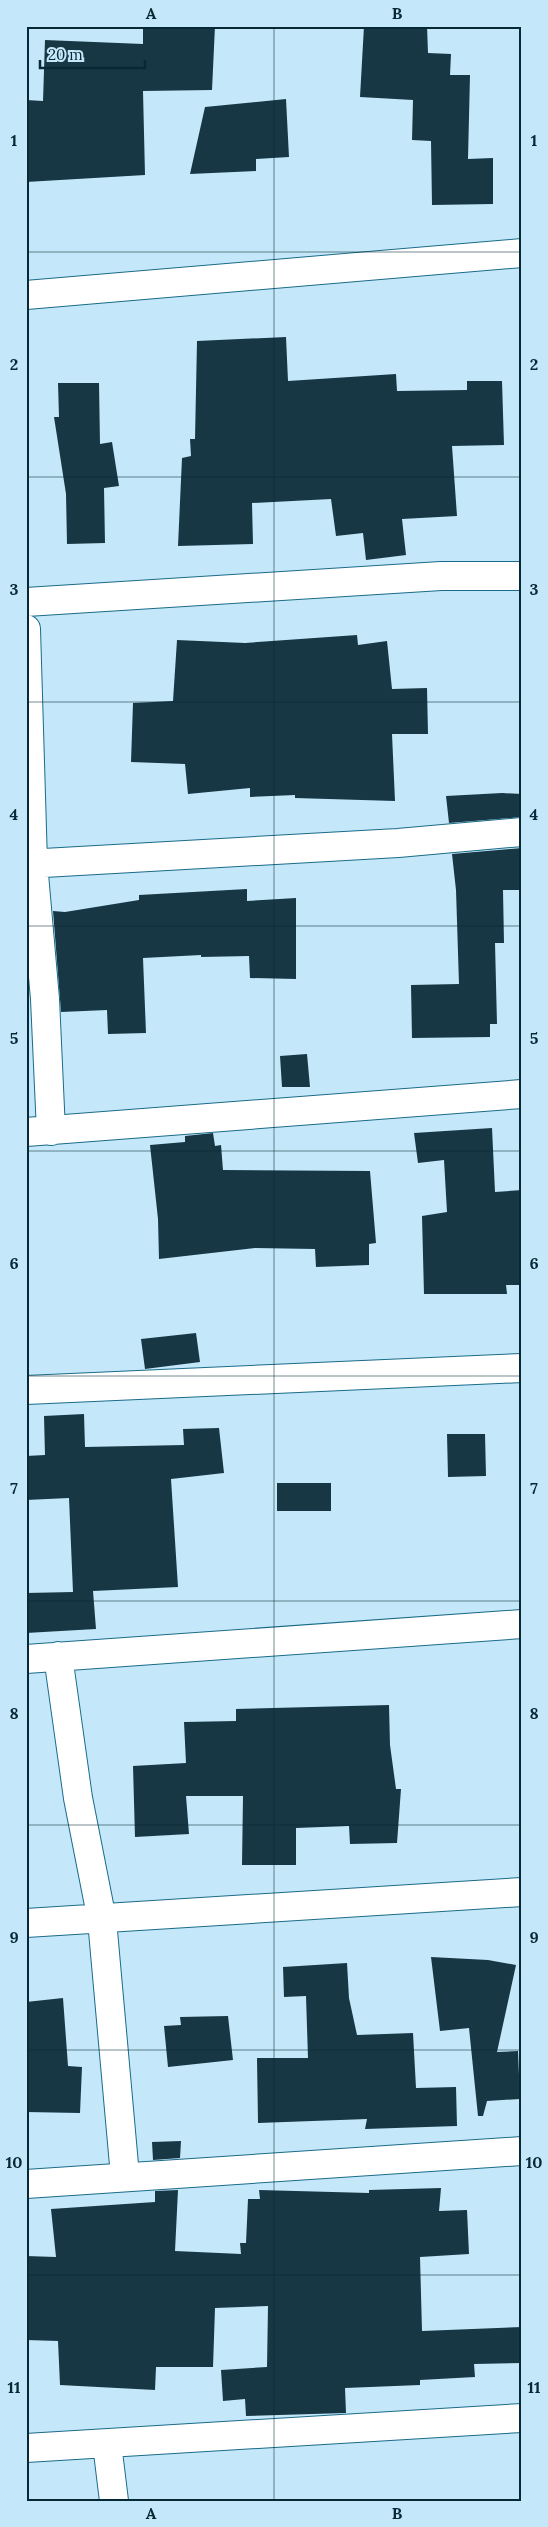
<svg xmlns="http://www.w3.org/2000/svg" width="548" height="2527" font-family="Lora,serif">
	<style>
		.building { fill: #183745 }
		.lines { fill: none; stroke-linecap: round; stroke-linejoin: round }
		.minor-casing { stroke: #1a6b89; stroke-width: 30 }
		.minor { stroke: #fff; stroke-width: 28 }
		.grid { fill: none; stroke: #072835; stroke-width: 1; stroke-opacity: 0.55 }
		.neatline { fill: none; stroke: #072835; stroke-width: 2 }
		.grid-label { font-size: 16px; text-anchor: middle; font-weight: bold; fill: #072835 }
	</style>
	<rect width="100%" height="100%" fill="#c4e8f9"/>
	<path class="building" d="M143,26H215L212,90L143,91L145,175L26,182V100L43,101L45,40L143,44Z
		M364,26H427L428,53L451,54L450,75H470L468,159L493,158V204L432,205L431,141L412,140L413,100L360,97Z
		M286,99L289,157L256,159V171L190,174L205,107Z
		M286,337L288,381L396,374L397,391L467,390V381H502L504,445L452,446L457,516L402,519L406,555L366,560L363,533L336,536L331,499L252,503L253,544L178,546L182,458L191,456L190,439H195L197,341Z
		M58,383H99L100,444L112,442L119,486L104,488L105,543L67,544L66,494L54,417H59Z
		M357,635L358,645L387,641L392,689L427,688L428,734H392L395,801L295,798V795L250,797V788L188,794L185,764L131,762L133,703L173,701L177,640L245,643Z
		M502,793L522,794V817L449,823L446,796Z
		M522,848V890H503L504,943H495L497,1024H490V1037L412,1038L411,985L459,984L456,890L452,854Z
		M247,889V901L296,898V979L250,978L249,956L201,957V955L143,958L146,1033L108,1034L107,1010L61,1012L53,911L65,912L139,900V895Z
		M307,1054L310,1087H282L280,1056Z
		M492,1128L495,1192L522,1190V1285H506L507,1294H424L422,1216L447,1212L444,1160L418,1163L414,1133Z
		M213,1133L215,1146L221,1145L223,1170L370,1171L376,1243L369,1244V1265L316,1267L315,1249L255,1248L159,1259L158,1219L150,1145L185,1142V1136Z
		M196,1333L200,1362L145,1369L141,1339Z
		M84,1414L85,1447L184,1445L183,1429L219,1428L224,1473L171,1479L178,1587L93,1591L96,1629L26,1633V1593L73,1592L69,1498L26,1500V1456L45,1455L44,1416Z
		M447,1434H485L486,1476L448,1477Z
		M277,1483H331V1511H277Z
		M389,1705L390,1745L396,1789H401L397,1843L350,1844L349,1826L296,1828V1865H242L243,1796H186L189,1834L135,1837L133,1766L186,1763L184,1722L236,1721V1709Z
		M431,1957L488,1960L516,1965L497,2052L518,2051L520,2099L487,2101L483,2116H478L469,2028L440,2031Z
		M347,1963L349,1998L357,2035L413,2033L416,2088L456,2087L457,2126L365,2129L367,2119L258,2123L257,2058H308L306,1996L284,1997L283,1967Z
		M63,1998L68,2066L82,2067L80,2113L26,2112V2002Z
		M228,2016L233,2060L168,2067L164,2026L181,2025L180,2017Z
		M181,2141L180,2158L153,2160L152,2142Z
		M441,2188L439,2211L467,2210L469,2254L420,2257L422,2331L522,2327V2363L474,2364L475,2377L420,2380V2385L345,2388L346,2413L246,2416L245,2399L223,2401L221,2370L267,2367L268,2306L215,2308L213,2367H156L155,2390L60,2385L58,2341L26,2340V2256L56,2257L51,2209L155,2202V2191L178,2190L175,2251L241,2254L240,2243H246L248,2199H260L259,2190L369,2193V2190Z"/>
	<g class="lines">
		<defs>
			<path id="minor" d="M26,295L522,253
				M26,602L441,576H522
				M26,629L33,863L45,999L51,1131
				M26,864L398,843L522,832
				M26,1132L522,1094
				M26,1390L522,1368
				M58,1656L78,1798L102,1920L125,2176
				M26,1659L522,1624
				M26,1923L522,1892
				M26,2184L522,2151
				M107,2444L114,2501
				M26,2448L522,2418"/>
		</defs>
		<use href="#minor" class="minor-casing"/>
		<use href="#minor" class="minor"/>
	</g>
	<path class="grid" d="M274,26V2501M26,252H522M26,477H522M26,702H522M26,926H522M26,1151H522M26,1376H522M26,1601H522M26,1825H522M26,2050H522M26,2275H522"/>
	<rect width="548" height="2527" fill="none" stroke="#c4e8f9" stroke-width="55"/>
	<path d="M40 60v8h105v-8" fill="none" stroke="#072835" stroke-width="2.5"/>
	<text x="48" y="60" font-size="15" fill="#072835" stroke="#c4e8f9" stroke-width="4" paint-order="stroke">20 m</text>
	<rect x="28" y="28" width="492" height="2472" class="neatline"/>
	<g class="grid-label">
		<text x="151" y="19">A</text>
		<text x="397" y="19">B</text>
		<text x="14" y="146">1</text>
		<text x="534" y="146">1</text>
		<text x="14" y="370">2</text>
		<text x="534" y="370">2</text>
		<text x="14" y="595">3</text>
		<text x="534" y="595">3</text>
		<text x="14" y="820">4</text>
		<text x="534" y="820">4</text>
		<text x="14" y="1044">5</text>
		<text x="534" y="1044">5</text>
		<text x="14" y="1269">6</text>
		<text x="534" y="1269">6</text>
		<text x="14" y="1494">7</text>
		<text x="534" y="1494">7</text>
		<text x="14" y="1719">8</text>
		<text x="534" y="1719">8</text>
		<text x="14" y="1943">9</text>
		<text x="534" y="1943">9</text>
		<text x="14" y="2168">10</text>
		<text x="534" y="2168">10</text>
		<text x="14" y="2393">11</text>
		<text x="534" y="2393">11</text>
		<text x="151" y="2519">A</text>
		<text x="397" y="2519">B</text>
	</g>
</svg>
